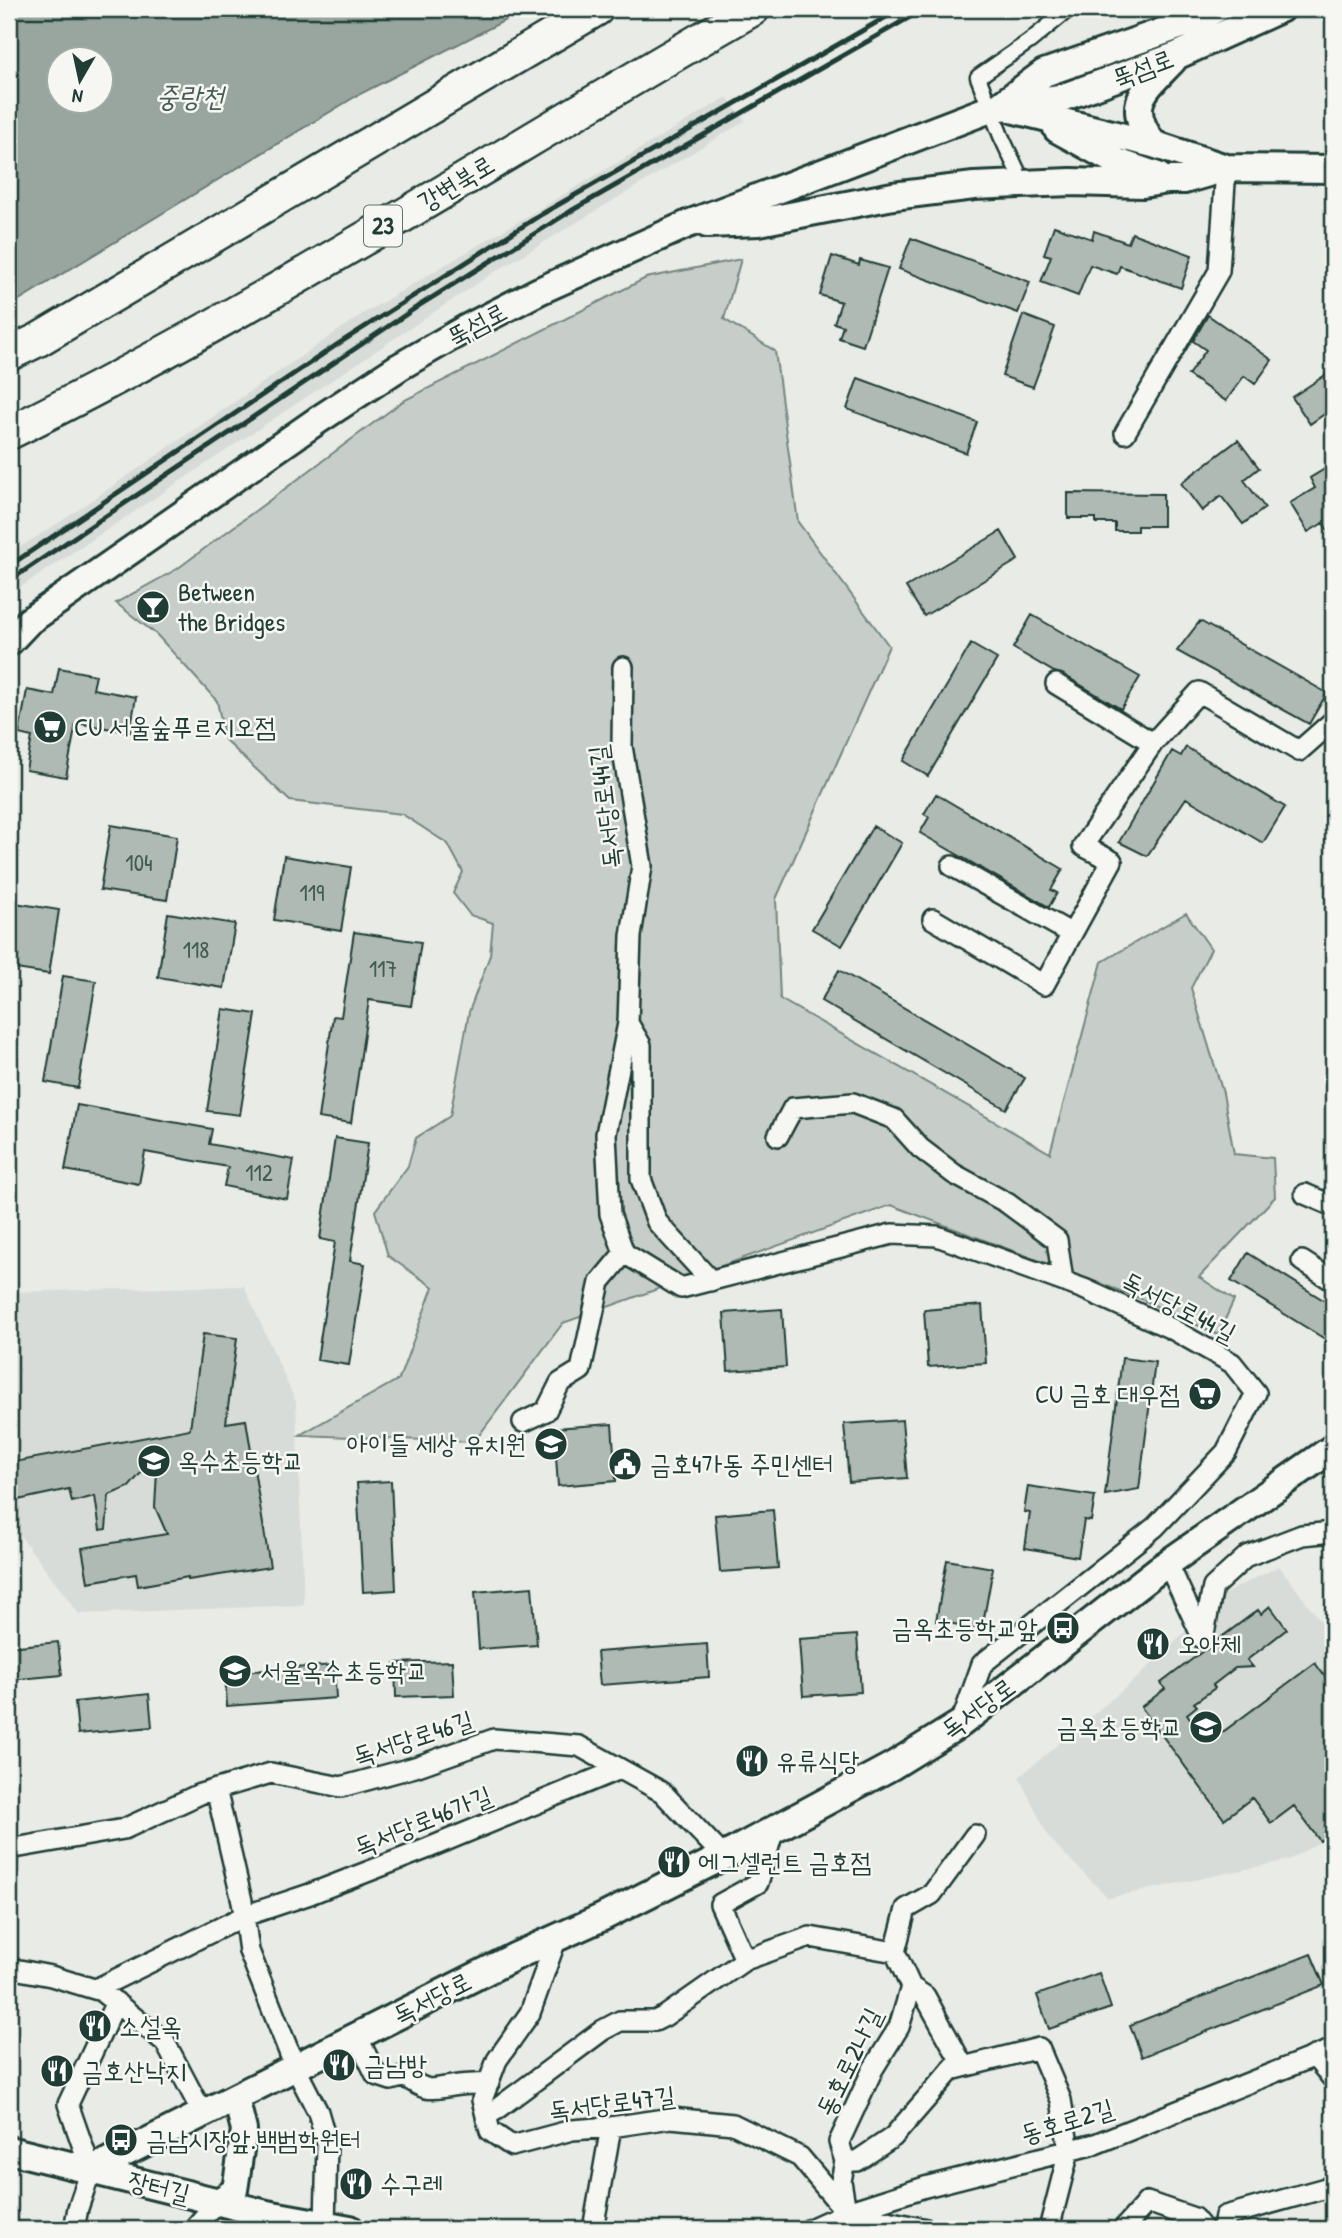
<svg xmlns="http://www.w3.org/2000/svg" width="1342" height="2238" font-family="'Patrick Hand','Poor Story',sans-serif">
	<style>
		.built { fill: #d8dcd8 }
		.green { fill: #c7cec9; stroke: #73867e; stroke-width: 2 }
		.water { fill: #99a6a0; stroke: #687c75; stroke-width: 2; fill-rule: evenodd }
		.building { fill: #b0bab5; stroke: #1f3d34; stroke-width: 2 }
		.lines { fill: none; stroke-linecap: round; stroke-linejoin: round }
		.pedestrian-casing { stroke: #1f3d34; stroke-width: 19 }
		.minor-casing { stroke: #1f3d34; stroke-width: 24 }
		.tertiary-casing { stroke: #1f3d34; stroke-width: 30 }
		.secondary-casing { stroke: #1f3d34; stroke-width: 32 }
		.trunk-casing { stroke: #1f3d34; stroke-width: 37 }
		.pedestrian { stroke: #f6f6f2; stroke-width: 14 }
		.minor { stroke: #f6f6f2; stroke-width: 19 }
		.tertiary { stroke: #f6f6f2; stroke-width: 24 }
		.secondary { stroke: #f6f6f2; stroke-width: 26 }
		.trunk { stroke: #f6f6f2; stroke-width: 32 }
		.rail { stroke: #1f3d34; stroke-width: 5 }
		.labels { text-anchor: middle; stroke-width: 5; stroke-linejoin: round; paint-order: stroke }
		.number-label { font-size: 23px; fill: #435c54 }
		.shield { fill: #f6f6f2; stroke: #60746d; stroke-width: 2 }
		.shield-label { font-size: 24px; font-weight: bold; fill: #1f3d34 }
		.street-label { font-size: 26px; fill: #1f3d34; stroke: #f6f6f2 }
		.poi-label { font-size: 26px; fill: #1f3d34; stroke: #f6f6f2; text-anchor: start }
		.water-label { font-size: 28px; font-style: italic; fill: #445c54; stroke: #f6f6f2 }
	</style>
	<rect width="100%" height="100%" fill="#e9ebe7"/>
	<filter id="ink" filterUnits="userSpaceOnUse"><feTurbulence type="fractalNoise" baseFrequency=".0143" numOctaves="2"/><feDisplacementMap in="SourceGraphic" scale="14" xChannelSelector="R" yChannelSelector="G"/><feConvolveMatrix kernelMatrix="1 2 1 2 8 2 1 2 1" color-interpolation-filters="sRGB"/></filter>
	<g filter="url(#ink)">
		<path class="built" d="M727,97L745,121L493,273L9,595V554L66,518L361,315Z
			M244,1286L296,1402L304,1605L79,1614L9,1521V1292Z
			M1279,1566L1333,1637V1834L1289,1860L1108,1898L1049,1838L1019,1777L1138,1677L1224,1594Z"/>
		<path class="green" d="M741,259L724,319L775,351L798,522L889,646L776,899L780,999L1050,1153L1102,962L1186,913L1211,949L1191,988L1223,1093L1234,1154L1273,1158L1275,1197L1199,1277L1234,1300L1218,1335L1139,1298L891,1205L563,1323L474,1442L300,1435L399,1379L433,1287L388,1256L375,1211L408,1166L416,1138L450,1116L469,1012L490,955L493,923L470,915L453,893L463,872L448,844L402,814L290,801L225,740L217,701L157,635L116,603L177,569L403,401L646,278Z"/>
		<path class="water" d="M9,9H527L358,95L9,306ZM60,60H102V102H60Z"/>
		<path class="building" d="M1054,226L1092,239L1094,231L1128,243L1132,233L1192,255L1181,288L1120,266L1117,274L1090,265L1078,296L1041,282L1051,256L1044,254Z
			M911,238L1030,282L1018,313L899,269Z
			M832,256L859,265L860,260L888,268L863,346L839,338L843,326L834,323L841,302L820,295Z
			M1023,315L1055,327L1033,387L1002,376Z
			M1208,315L1272,360L1255,384L1244,376L1226,401L1188,375L1206,350L1193,341Z
			M1333,370V408L1310,424L1292,397Z
			M858,378L977,422L966,453L847,409Z
			M1238,440L1259,468L1244,480L1265,508L1243,524L1221,496L1202,511L1181,483Z
			M1333,464V538L1323,523L1308,532L1290,503L1315,488L1310,478Z
			M1068,493L1163,494V526H1137V531H1115V523H1096V518H1068Z
			M1001,531L1018,560L924,616L906,587Z
			M1032,615L1140,677L1121,709L1062,674L1054,672L1013,648Z
			M1200,621L1327,693L1309,724L1177,651Z
			M971,644L997,659L928,776L903,761Z
			M59,668L96,675L93,689L136,697L130,732L76,723L66,777L26,770L32,737L19,734L27,690L54,695Z
			M1186,747L1285,807L1263,843L1186,798L1147,856L1119,842L1172,751L1181,756Z
			M936,794L1063,869L1051,890L1057,893L1049,907L920,833L929,817L924,814Z
			M111,825L177,836L167,900L100,890Z
			M873,826L902,843L842,946L812,929Z
			M284,856L351,867L341,931L274,920Z
			M9,902L59,910L49,974L9,968Z
			M168,913L235,924L224,988L158,977Z
			M354,932L421,942L411,1006L369,1000L351,1123L318,1118L333,1016L341,1017Z
			M839,970L1025,1078L1006,1109L821,1001Z
			M63,976L96,981L78,1088L45,1082Z
			M223,1009L256,1014L240,1115L207,1111Z
			M77,1105L212,1129L209,1144L294,1160L287,1199L224,1186L228,1167L145,1152L139,1184L65,1170Z
			M335,1138L368,1143L350,1261L365,1264L349,1365L317,1360L335,1242L320,1239Z
			M1248,1253L1333,1306V1344L1231,1281Z
			M982,1305L986,1363L928,1367L924,1310Z
			M782,1309L786,1367L728,1371L724,1313Z
			M203,1334L237,1338L226,1423L246,1420L270,1567L188,1580V1577L138,1586L136,1574L88,1582L82,1548L167,1534L155,1507L158,1453L129,1487L109,1495L106,1529L100,1530L95,1496L72,1502L69,1489L9,1502V1463L190,1429Z
			M1122,1358L1155,1362L1139,1489L1105,1495Z
			M902,1420L907,1478L849,1482L844,1424Z
			M612,1424L616,1481L558,1486L554,1428Z
			M391,1481L396,1590L363,1592L357,1483Z
			M1028,1486L1095,1496L1091,1521L1084,1520L1078,1557L1025,1548L1030,1513L1024,1512Z
			M773,1510L778,1568L720,1572L715,1515Z
			M947,1560L993,1568L982,1629L936,1621Z
			M532,1587L537,1645L479,1649L475,1592Z
			M1270,1606L1287,1629L1247,1660L1253,1667L1235,1668L1213,1685L1215,1688L1194,1703L1197,1706L1187,1714L1208,1743L1315,1663L1333,1688V1831L1320,1841L1294,1806L1271,1823L1252,1798L1224,1819L1141,1707L1165,1689L1161,1683L1203,1651L1212,1647L1215,1642L1258,1610L1261,1614Z
			M857,1635L861,1692L803,1696L799,1639Z
			M58,1642L62,1675L9,1680V1647Z
			M707,1644L709,1677L600,1685L597,1652Z
			M452,1661L454,1695L396,1697L395,1663Z
			M334,1665L336,1698L227,1706L225,1673Z
			M149,1694L152,1727L78,1734L75,1702Z
			M1311,1954L1324,1985L1142,2057L1130,2025Z
			M1099,1973L1111,2008L1049,2029L1037,1995Z"/>
		<g class="lines">
			<defs>
				<path id="pedestrian" d="M1019,184L1017,170L1001,136L978,77L1030,41L1069,9"/>
				<path id="minor" d="M1125,433L1219,271L1226,168
					M623,667L622,746L642,866L631,936L628,1023L606,1134L610,1214L624,1253L681,1288L892,1234L937,1236L1084,1289L1172,1329L1232,1363L1256,1393L1226,1452L1155,1527L982,1664L961,1723
					M1056,684L1153,743L1199,692L1299,751L1333,721
					M952,866L1072,934
					M933,919L1044,985L1112,861L1083,846L1153,743
					M628,1023L641,1045V1179L657,1222L711,1281
					M778,1136L793,1108L853,1103L894,1119L920,1148L954,1174L1007,1203L1057,1240L1063,1281
					M1305,1194L1333,1206
					M1302,1261L1333,1281
					M523,1422L546,1411L560,1383L581,1370L600,1282L624,1253
					M1168,1564L1203,1639L1213,1587L1247,1556L1302,1535L1333,1532
					M216,1789L242,1901L249,1951L295,2067L318,2112L327,2143L325,2225
					M9,1849L124,1829L200,1794L271,1773L341,1787L415,1767L494,1739L579,1746L662,1792L723,1856
					M557,1937L530,2013L497,2060L482,2100L490,2131L512,2146L572,2130L611,2127L671,2118L733,2124L800,2157L846,2212
					M745,1960L720,1904L758,1883L774,1829
					M9,1968L51,1976L101,1991L165,2042L203,2114
					M96,1989L244,1916L310,1894L426,1849L620,1769
					M357,2036L376,2075L391,2080L405,2076C429,2095 433,2088 459,2085C469,2084 479,2084 489,2083
					M1314,2056L1333,2079
					M951,2070L1039,2048L1061,2100L1069,2151L1049,2229
					M486,2117L603,2030L620,2021H655L665,2016L745,1960L810,1937L895,1952
					M845,2161L839,2142L873,2069L899,2027L911,1987
					M846,2211L841,2181L845,2161H857L893,2137L960,2060L925,1996L911,1987L895,1952L906,1909L932,1894L975,1835
					M848,2213L926,2229
					M74,2229L78,2208L91,2170L68,2104L116,2002
					M196,2229L197,2225L218,2201
					M593,2229L611,2127
					M810,2229L850,2211L925,2187L1095,2144L1333,2049
					M1123,2229L1147,2202L1194,2218L1203,2229
					M1223,2229L1225,2216L1333,2186"/>
				<path id="tertiary" d="M218,2201L235,2190L244,2130L236,2098"/>
				<path id="secondary" d="M1001,105L1044,73L1193,21L1216,9
					M1015,110L1153,144L1226,168
					M1057,129L1117,162L1158,176
					M1153,144C1124,103 1144,91 1173,60
					M707,224L759,222L893,196L974,186L1071,182L1143,184L1168,180H1184L1226,168L1333,169
					M9,642L29,621L318,420L399,367L465,329L539,291L688,224L990,109L1064,97L1176,56L1280,9
					M9,2150L267,2214L350,2229
					M91,2170L516,1956L603,1917L736,1850L892,1766L960,1724L1158,1570L1333,1448"/>
				<path id="trunk" d="M9,354L38,340L597,9
					M9,433C265,307 505,151 753,9"/>
			</defs>
			<use href="#pedestrian" class="pedestrian-casing"/>
			<use href="#minor" class="minor-casing"/>
			<use href="#tertiary" class="tertiary-casing"/>
			<use href="#secondary" class="secondary-casing"/>
			<use href="#trunk" class="trunk-casing"/>
			<use href="#pedestrian" class="pedestrian"/>
			<use href="#minor" class="minor"/>
			<use href="#tertiary" class="tertiary"/>
			<use href="#secondary" class="secondary"/>
			<use href="#trunk" class="trunk"/>
			<path class="rail" d="M9,566L338,344L542,214L900,9
				M9,581L420,305L571,211L924,9"/>
		</g>
	</g>
	<defs>
		<symbol id="bar-disc" viewBox="-11 -11 22 22"><circle r="9.5" fill="#1f3d34" stroke="#f6f6f2"/><path d="M-6-5H6L.8 .8V4.5H3.5V6h-7V4.5H-.8V.8Z" fill="#fff"/></symbol>
		<symbol id="supermarket-disc" viewBox="-11 -11 22 22"><circle r="9.5" fill="#1f3d34" stroke="#f6f6f2"/><path d="M-6-5.5h2.5l.6 2H6L4.5 2H-2.5L-4.4-4H-6ZM-1.5 3.2a1.3 1.3 0 1 0 .1 0ZM3 3.2a1.3 1.3 0 1 0 .1 0Z" fill="#fff"/></symbol>
		<symbol id="school-disc" viewBox="-11 -11 22 22"><circle r="9.5" fill="#1f3d34" stroke="#f6f6f2"/><path d="M0-5L7-2L0 1L-7-2ZM-4 1L0 2.5L4 1V4Q0 6-4 4Z" fill="#fff"/></symbol>
		<symbol id="civic-disc" viewBox="-11 -11 22 22"><circle r="9.5" fill="#1f3d34" stroke="#f6f6f2"/><path d="M-.6-6.5H3V-4.5H.6V-3L4-1V1h2V6H-6V1h2V-1L-.6-3ZM-1.2 2.5V6h2.4V2.5Z" fill="#fff"/></symbol>
		<symbol id="bus-disc" viewBox="-11 -11 22 22"><circle r="9.5" fill="#1f3d34" stroke="#f6f6f2"/><path d="M-5-6H5V4H4V6H2V4H-2V6H-4V4H-5ZM-3.5-4V0h7V-4ZM-3.5 1.2v1.5H-2V1.2ZM2 1.2v1.5H3.5V1.2Z" fill="#fff"/></symbol>
		<symbol id="restaurant-disc" viewBox="-11 -11 22 22"><circle r="9.5" fill="#1f3d34" stroke="#f6f6f2"/><path d="M-5-6h1v4h1v-4h1v4h1v-4h1v5L-1.5 .5V6h-2V.5L-5-1ZM5-6V6H3V1.5H1.5Q1.5-4 5-6Z" fill="#fff"/></symbol>
	</defs>
	<g fill-rule="evenodd">
		<use href="#bar-disc" x="134" y="588" width="38" height="38"/>
		<use href="#supermarket-disc" x="31" y="708" width="38" height="38"/>
		<use href="#supermarket-disc" x="1186" y="1375" width="38" height="38"/>
		<use href="#school-disc" x="532" y="1425" width="38" height="38"/>
		<use href="#school-disc" x="135" y="1442" width="38" height="38"/>
		<use href="#civic-disc" x="606" y="1445" width="38" height="38"/>
		<use href="#bus-disc" x="1044" y="1609" width="38" height="38"/>
		<use href="#restaurant-disc" x="1134" y="1625" width="38" height="38"/>
		<use href="#school-disc" x="216" y="1652" width="38" height="38"/>
		<use href="#school-disc" x="1187" y="1708" width="38" height="38"/>
		<use href="#restaurant-disc" x="733" y="1742" width="38" height="38"/>
		<use href="#restaurant-disc" x="655" y="1843" width="38" height="38"/>
		<use href="#restaurant-disc" x="76" y="2007" width="38" height="38"/>
		<use href="#restaurant-disc" x="320" y="2046" width="38" height="38"/>
		<use href="#restaurant-disc" x="38" y="2052" width="38" height="38"/>
		<use href="#bus-disc" x="102" y="2121" width="38" height="38"/>
		<use href="#restaurant-disc" x="337" y="2165" width="38" height="38"/>
	</g>
	<g class="labels">
		<g class="number-label">
			<text x="139" y="871">104</text>
			<text x="312" y="901">119</text>
			<text x="196" y="958">118</text>
			<text x="383" y="977">117</text>
			<text x="259" y="1181">112</text>
		</g>
		<rect class="shield" x="364" y="205.5" width="38" height="41" rx="5"/>
		<g class="shield-label">
			<text x="383" y="234">23</text>
		</g>
		<g class="street-label">
			<text transform="translate(1143 68) rotate(-21)" y="9">뚝섬로</text>
			<text transform="translate(456 183) rotate(-31)" y="9">강변북로</text>
			<text transform="translate(477 324) rotate(-28)" y="9">뚝섬로</text>
			<text transform="translate(605 807) rotate(-97)" y="9">독서당로44길</text>
			<text transform="translate(1179 1307) rotate(27)" y="9">독서당로44길</text>
			<text transform="translate(978 1708) rotate(-36)" y="9">독서당로</text>
			<text transform="translate(413 1738) rotate(-18)" y="9">독서당로46길</text>
			<text transform="translate(423 1821) rotate(-22)" y="9">독서당로46가길</text>
			<text transform="translate(432 1998) rotate(-27)" y="9">독서당로</text>
			<text transform="translate(849 2062) rotate(-64)" y="9">동호로2나길</text>
			<text transform="translate(612 2103) rotate(-7)" y="9">독서당로47길</text>
			<text transform="translate(1067 2121) rotate(-17)" y="9">동호로2길</text>
			<text transform="translate(159 2187) rotate(14)" y="9">장터길</text>
		</g>
		<g class="poi-label">
			<text x="178" y="601">Between<tspan x="178" dy="30">the Bridges</tspan></text>
			<text x="74" y="736">CU 서울숲푸르지오점</text>
			<text x="1180" y="1403" text-anchor="end">CU 금호 대우점</text>
			<text x="526" y="1453" text-anchor="end">아이들 세상 유치원</text>
			<text x="178" y="1470">옥수초등학교</text>
			<text x="650" y="1473">금호4가동 주민센터</text>
			<text x="1038" y="1637" text-anchor="end">금옥초등학교앞</text>
			<text x="1178" y="1653">오아제</text>
			<text x="260" y="1680">서울옥수초등학교</text>
			<text x="1182" y="1736" text-anchor="end">금옥초등학교</text>
			<text x="776" y="1770">유류식당</text>
			<text x="698" y="1871">에그셀런트 금호점</text>
			<text x="119" y="2035">소설옥</text>
			<text x="364" y="2074">금남방</text>
			<text x="82" y="2080">금호산낙지</text>
			<text x="146" y="2149">금남시장앞.백범학원터</text>
			<text x="380" y="2193">수구레</text>
		</g>
		<g class="water-label">
			<text x="190" y="106">중랑천</text>
		</g>
	</g>
	<rect width="1342" height="2238" fill="none" stroke="#f6f6f2" stroke-width="35"/>
	<rect x="18" y="18" width="1307" height="2203" fill="none" stroke="#1f3d34" stroke-width="2.5" filter="url(#ink)"/>
	<g transform="translate(80 80) rotate(189)"><circle r="33" fill="#f6f6f2" stroke="#a0aca6" stroke-width="2"/>
	<path d="M0-5L12 26L0 18L-12 26Z" fill="#1f3d34"/>
	<text y="-10" font-size="19" font-weight="bold" text-anchor="middle" fill="#1f3d34">N</text>
	</g>
</svg>
